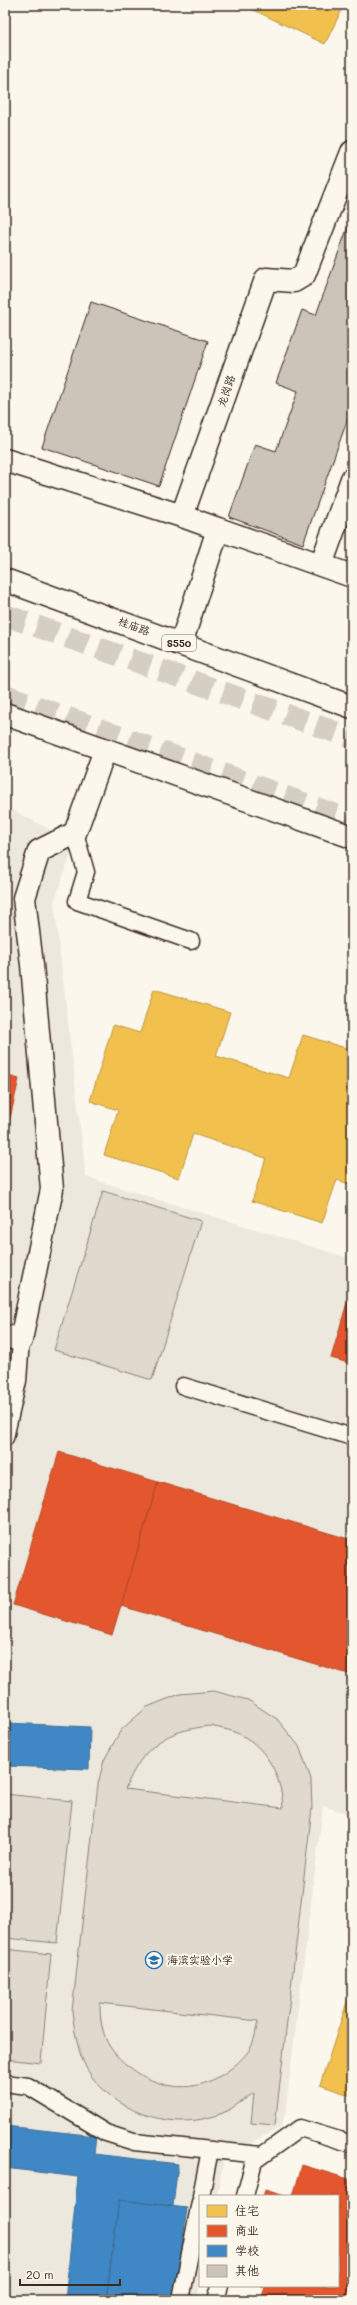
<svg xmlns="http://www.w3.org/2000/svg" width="357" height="2305" font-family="Mali,'LXGW WenKai TC',sans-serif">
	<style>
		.built { fill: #ede8dd }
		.green { fill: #dfd9ce; stroke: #8d8276; fill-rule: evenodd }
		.homes { fill: #f2c14e; stroke: #bb9440 }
		.shops { fill: #e4572e; stroke: #b14a29 }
		.schools { fill: #3f88c5; stroke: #3e6c93 }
		.building { fill: #ccc4b9; stroke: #3b2a1e }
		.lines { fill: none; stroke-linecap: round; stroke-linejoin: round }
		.trunk-tunnel { stroke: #d5cec3; stroke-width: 22; stroke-dasharray: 22 11; stroke-linecap: butt }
		.service-casing { stroke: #3b2a1e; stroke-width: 19 }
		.minor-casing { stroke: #3b2a1e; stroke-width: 25 }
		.primary-casing { stroke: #3b2a1e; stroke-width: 25 }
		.service { stroke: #fbf7ec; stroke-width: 16 }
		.minor { stroke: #fbf7ec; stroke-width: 22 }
		.primary { stroke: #fbf7ec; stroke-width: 22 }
		.labels { text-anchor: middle; stroke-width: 4; stroke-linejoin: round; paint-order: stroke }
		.shield { fill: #fbf7ec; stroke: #75685c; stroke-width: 1 }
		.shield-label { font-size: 10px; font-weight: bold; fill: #3b2a1e }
		.street-label { font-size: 11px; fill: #3b2a1e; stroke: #fbf7ec }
		.poi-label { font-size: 11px; fill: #3b2a1e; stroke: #fbf7ec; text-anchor: start }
	</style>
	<rect width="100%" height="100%" fill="#fbf7ec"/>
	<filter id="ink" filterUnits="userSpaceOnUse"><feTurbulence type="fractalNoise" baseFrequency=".025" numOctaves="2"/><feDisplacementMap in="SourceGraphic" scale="8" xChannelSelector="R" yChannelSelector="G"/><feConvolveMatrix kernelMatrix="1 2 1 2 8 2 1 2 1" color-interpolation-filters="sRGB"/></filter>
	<g filter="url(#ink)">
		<path class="built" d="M5,806L75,843L54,902L86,1177L352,1259V1815L323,1806L285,2115L280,2128L232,2152L224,2159L217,2196H200V2286L197,2300H5Z"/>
		<path class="green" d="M103,1191L201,1221L152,1380L54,1350Z
			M214,1691L248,1700L277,1719L299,1746L311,1779L312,1808L275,2125L251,2123L254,2093C244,2099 234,2108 223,2113C177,2132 122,2116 92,2077C78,2058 75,2034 72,2011L98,1784L104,1760L121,1730L147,1707L180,1694ZM210,1726C218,1728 227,1729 234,1732C265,1743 282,1776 283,1808L125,1789C144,1746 163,1731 210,1726ZM100,2003L258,2021C256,2029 255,2038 252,2045C248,2054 237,2064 229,2070C196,2095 159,2091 127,2065C119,2059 109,2048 106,2039C101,2027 100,2016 100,2003Z
			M5,1794L72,1801L57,1943L5,1938Z
			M5,1949L51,1954L41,2063L5,2059Z"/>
		<path class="homes" d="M243,5H344L325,44Z
			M154,989L230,1012L216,1056L289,1078L303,1035L352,1050V1185L337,1180L322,1223L252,1201L266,1158L193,1134L179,1178L104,1155L118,1110L90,1101L113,1025L140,1033Z
			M352,1987V2096L320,2085Z
			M316,2172L352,2182V2300H280L284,2286H338V2196H309Z"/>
		<path class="shops" d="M5,1075L19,1079L5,1140Z
			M350,1292H352V1364L331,1358Z
			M59,1452L158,1482L112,1635L13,1605Z
			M158,1482L352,1540V1675L121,1606Z
			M352,1776V1787L349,1786Z
			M302,2165L352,2180V2300H261L265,2287L261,2286H338V2196H293Z
			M265,2190L285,2196H263Z"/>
		<path class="schools" d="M8,1723L90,1727L89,1769L6,1766Z
			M5,2126L96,2136L94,2154L178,2164L173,2206L119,2200L106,2300H65L78,2177L5,2168Z
			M119,2200L187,2208L175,2300H106Z"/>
		<path class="building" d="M351,218L352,407L303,544L229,517L255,444L276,451L298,391L276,383L302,310L316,315Z
			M91,302L208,341L159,486L42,447Z"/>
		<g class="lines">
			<path class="trunk-tunnel" d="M5,615L352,738
				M5,695L352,821"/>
			<defs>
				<path id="service" d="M75,833L86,872L77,901L191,941
					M183,1386L352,1437
					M5,1438L18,1381L21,1340
					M5,2083L28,2086L106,2133L134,2142L261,2155
					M201,2196L210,2150
					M245,2196L254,2161L300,2128L352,2144
					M181,2300L200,2202
					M216,2300L220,2286"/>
				<path id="minor" d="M5,460L182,516
					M218,529L352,576
					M321,565L352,479
					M181,644L218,529L182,516L266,279L294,281L304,275L352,152
					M5,1336L21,1340L52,1189L32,965L24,898L39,851L75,833L105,750"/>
				<path id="primary" d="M5,580L352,707
					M5,714L352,837"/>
			</defs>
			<use href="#service" class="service-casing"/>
			<use href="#minor" class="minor-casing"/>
			<use href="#primary" class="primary-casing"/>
			<use href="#service" class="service"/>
			<use href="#minor" class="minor"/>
			<use href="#primary" class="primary"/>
		</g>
	</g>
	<defs>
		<symbol id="school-ring" viewBox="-11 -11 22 22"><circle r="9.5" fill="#fbf7ec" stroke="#1f6fb2" stroke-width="1.5"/><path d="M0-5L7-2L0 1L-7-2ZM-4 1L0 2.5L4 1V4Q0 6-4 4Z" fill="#1f6fb2"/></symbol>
	</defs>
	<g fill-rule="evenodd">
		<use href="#school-ring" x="144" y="1950" width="20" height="20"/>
	</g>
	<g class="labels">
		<rect class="shield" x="162" y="635" width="34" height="16" rx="3"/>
		<g class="shield-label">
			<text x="179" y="647">S550</text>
		</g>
		<g class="street-label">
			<text transform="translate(226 391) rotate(-71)" y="4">龙岗路</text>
			<text transform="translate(134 626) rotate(20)" y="4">桂庙路</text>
		</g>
		<g class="poi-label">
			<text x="167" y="1964">海滨实验小学</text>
		</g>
	</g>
	<rect width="357" height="2305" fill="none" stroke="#fbf7ec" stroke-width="20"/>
	<rect x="10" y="10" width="337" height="2285" fill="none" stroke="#3b2a1e" stroke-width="1.5" filter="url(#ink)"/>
	<rect x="199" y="2195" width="140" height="92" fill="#fbf7ec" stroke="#aea59a"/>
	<rect x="207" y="2205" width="20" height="12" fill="#f2c14e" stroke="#aea59a"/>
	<text x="235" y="2215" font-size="12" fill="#3b2a1e">住宅</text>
	<rect x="207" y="2225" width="20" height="12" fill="#e4572e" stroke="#aea59a"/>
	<text x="235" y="2235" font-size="12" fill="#3b2a1e">商业</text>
	<rect x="207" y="2245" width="20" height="12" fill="#3f88c5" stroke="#aea59a"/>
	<text x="235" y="2255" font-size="12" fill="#3b2a1e">学校</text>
	<rect x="207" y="2265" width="20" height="12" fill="#ccc4b9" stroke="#aea59a"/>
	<text x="235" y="2275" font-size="12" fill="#3b2a1e">其他</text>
	<path d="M20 2279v6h100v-6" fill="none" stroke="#3b2a1e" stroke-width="2"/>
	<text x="26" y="2279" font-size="12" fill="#3b2a1e" stroke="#fbf7ec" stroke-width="3" paint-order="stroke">20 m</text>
</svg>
